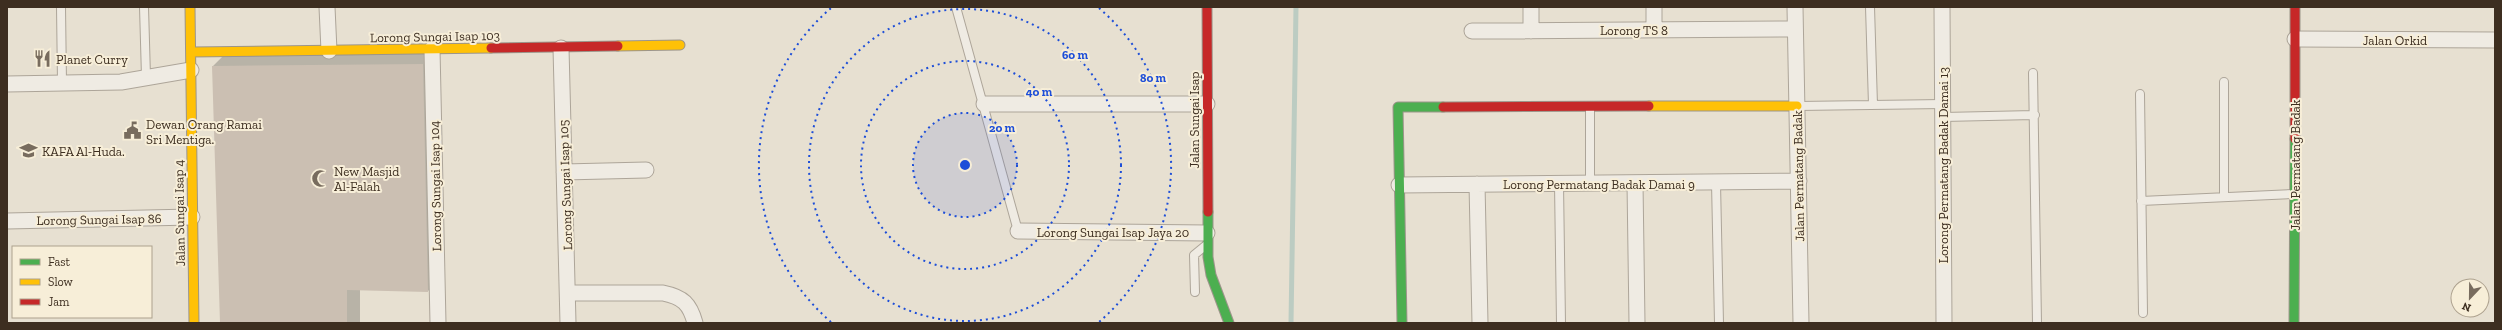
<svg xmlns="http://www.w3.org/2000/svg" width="2502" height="330" font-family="'Zilla Slab',serif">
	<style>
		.shadow { fill: #0003 }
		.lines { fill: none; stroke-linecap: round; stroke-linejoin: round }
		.stream { stroke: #bcccc2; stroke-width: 5 }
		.building { fill: #cbbfb2 }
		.lane-casing { stroke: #ada599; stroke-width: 10 }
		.street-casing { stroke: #ada599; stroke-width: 17 }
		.fast-casing { stroke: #9c958a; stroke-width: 11 }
		.slow-casing { stroke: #9c958a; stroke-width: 11 }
		.jam-casing { stroke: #9c958a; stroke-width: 11 }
		.lane { stroke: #efebe3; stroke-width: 8 }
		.street { stroke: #efebe3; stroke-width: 15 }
		.fast { stroke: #4caf50; stroke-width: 9 }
		.slow { stroke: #ffc107; stroke-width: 9 }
		.jam { stroke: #c62828; stroke-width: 9 }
		.ring { fill: none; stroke: #1d4ed8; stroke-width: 2; stroke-dasharray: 2 4 }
		.labels { text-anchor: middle; stroke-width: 4; stroke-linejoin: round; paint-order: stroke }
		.street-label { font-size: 13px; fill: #3d2e20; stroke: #f7eed8 }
		.poi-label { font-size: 13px; fill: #3d2e20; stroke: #f7eed8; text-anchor: start }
		.centre { fill: #1d4ed8; stroke: #f7eed8; stroke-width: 2 }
		.ring-label { font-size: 12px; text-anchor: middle; font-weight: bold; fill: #1d4ed8; stroke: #f7eed8; stroke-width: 4; stroke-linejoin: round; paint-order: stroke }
	</style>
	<rect width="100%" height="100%" fill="#e7e0d1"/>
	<path class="shadow" d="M436,51L441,278L428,291L360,289V323H221L213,66L227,52Z"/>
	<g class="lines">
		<path class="stream" d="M1291,323L1296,7"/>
	</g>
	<path class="building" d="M423,64L428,292L347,290V323H220L212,66Z"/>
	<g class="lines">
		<defs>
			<path id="lane" d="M61,7L62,83
				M144,7L146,77
				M956,7L1018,231
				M1870,7L1873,105
				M2033,73L2037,323
				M2224,82V197
				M2140,94L2143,313
				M1590,106V184
				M1798,106L1943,104
				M1943,117L2035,115
				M1716,183L1719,323
				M1559,184L1561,323
				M2141,201L2294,194
				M1195,292L1194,255L1205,246"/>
			<path id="street" d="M327,7L329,51
				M1531,7V31
				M1654,7V30
				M1795,7L1801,323
				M1942,7L1944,323
				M1472,31L1795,29
				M2295,39L2495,40
				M561,48L568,323
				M432,49L438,323
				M7,84L121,82L191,70
				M984,104H1207
				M564,172L646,170
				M1635,183L1637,323
				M1477,184L1480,323
				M1399,185L1799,181
				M7,221L192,217
				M1018,231L1207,233
				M568,293H663C683,297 690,304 695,323"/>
			<path id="fast" d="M1208,212V257L1211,275L1229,323
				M1402,323L1398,107H1443
				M2294,323L2295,139"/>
			<path id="slow" d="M190,7L194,323
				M618,46L680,45
				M191,52L491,48
				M1649,106H1797"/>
			<path id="jam" d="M1207,7L1208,212
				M491,48L618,46
				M1443,107L1649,106
				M2295,139V7"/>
		</defs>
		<use href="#lane" class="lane-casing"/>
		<use href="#street" class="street-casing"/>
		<use href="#fast" class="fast-casing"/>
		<use href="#slow" class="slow-casing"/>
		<use href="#jam" class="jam-casing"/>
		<use href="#lane" class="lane"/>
		<use href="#street" class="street"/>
		<use href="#fast" class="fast"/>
		<use href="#slow" class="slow"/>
		<use href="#jam" class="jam"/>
	</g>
	<circle cx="965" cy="165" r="52" fill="#1d4ed8" fill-opacity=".12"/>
	<g class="ring">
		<circle cx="965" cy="165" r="52"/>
		<circle cx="965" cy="165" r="104"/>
		<circle cx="965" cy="165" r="156"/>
		<path d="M831 322A207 207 0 0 1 831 8M1099 8A207 207 0 0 1 1099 322"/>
	</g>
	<defs>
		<symbol id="restaurant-bare" viewBox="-9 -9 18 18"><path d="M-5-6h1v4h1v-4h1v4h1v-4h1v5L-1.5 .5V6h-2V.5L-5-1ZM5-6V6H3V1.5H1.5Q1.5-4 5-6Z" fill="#786c5e" stroke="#f7eed8" stroke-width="2.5" paint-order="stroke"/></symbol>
		<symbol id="civic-bare" viewBox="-9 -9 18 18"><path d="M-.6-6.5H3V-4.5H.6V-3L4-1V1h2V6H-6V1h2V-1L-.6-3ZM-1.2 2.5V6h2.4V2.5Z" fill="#786c5e" stroke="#f7eed8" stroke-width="2.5" paint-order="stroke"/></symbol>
		<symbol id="school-bare" viewBox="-9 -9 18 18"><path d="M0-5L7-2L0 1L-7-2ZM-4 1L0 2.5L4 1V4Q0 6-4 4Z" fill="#786c5e" stroke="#f7eed8" stroke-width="2.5" paint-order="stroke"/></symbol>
		<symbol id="mosque-bare" viewBox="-9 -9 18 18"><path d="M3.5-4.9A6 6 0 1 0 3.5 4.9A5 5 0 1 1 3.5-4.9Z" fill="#786c5e" stroke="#f7eed8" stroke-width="2.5" paint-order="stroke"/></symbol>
	</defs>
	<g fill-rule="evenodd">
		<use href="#restaurant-bare" x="30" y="46" width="25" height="25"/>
		<use href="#civic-bare" x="120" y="118" width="25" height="25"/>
		<use href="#school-bare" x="16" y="138" width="25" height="25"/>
		<use href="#mosque-bare" x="308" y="166" width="25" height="25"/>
	</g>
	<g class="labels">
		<g class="street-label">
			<text x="1634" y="35">Lorong TS 8</text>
			<text transform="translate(435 36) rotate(-1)" y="5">Lorong Sungai Isap 103</text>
			<text x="2395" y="45">Jalan Orkid</text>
			<text transform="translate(1194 120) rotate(-90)" y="5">Jalan Sungai Isap</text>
			<text transform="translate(1943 165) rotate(-90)" y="5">Lorong Permatang Badak Damai 13</text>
			<text transform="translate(2295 165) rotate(-90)" y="5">Jalan Permatang Badak</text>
			<text transform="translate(1798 176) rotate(-91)" y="5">Jalan Permatang Badak</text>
			<text x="1599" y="189">Lorong Permatang Badak Damai 9</text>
			<text transform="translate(565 185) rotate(-92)" y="5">Lorong Sungai Isap 105</text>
			<text transform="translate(435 186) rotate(-91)" y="5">Lorong Sungai Isap 104</text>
			<text transform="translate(179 213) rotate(-91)" y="5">Jalan Sungai Isap 4</text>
			<text transform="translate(99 219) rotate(-1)" y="5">Lorong Sungai Isap 86</text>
			<text x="1113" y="237">Lorong Sungai Isap Jaya 20</text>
		</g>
		<g class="poi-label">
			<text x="56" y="64">Planet Curry</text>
			<text x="146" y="129">Dewan Orang Ramai<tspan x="146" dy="15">Sri Mentiga.</tspan></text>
			<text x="42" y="156">KAFA Al-Huda.</text>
			<text x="334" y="176">New Masjid<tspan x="334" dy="15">Al-Falah</tspan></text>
		</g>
	</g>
	<circle cx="965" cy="165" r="6" class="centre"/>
	<g class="ring-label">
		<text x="1075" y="59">60 m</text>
		<text x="1153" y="82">80 m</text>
		<text x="1039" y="96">40 m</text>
		<text x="1002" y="132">20 m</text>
	</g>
	<rect width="2502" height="330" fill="none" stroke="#3d2e20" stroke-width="16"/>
	<rect x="12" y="246" width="140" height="72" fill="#f7eed8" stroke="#ada18e"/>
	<rect x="20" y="259" width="20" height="6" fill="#4caf50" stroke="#ada18e"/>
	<text x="48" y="266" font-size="12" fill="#3d2e20">Fast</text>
	<rect x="20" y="279" width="20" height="6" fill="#ffc107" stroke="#ada18e"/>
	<text x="48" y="286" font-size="12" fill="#3d2e20">Slow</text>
	<rect x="20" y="299" width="20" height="6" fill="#c62828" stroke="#ada18e"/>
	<text x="48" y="306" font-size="12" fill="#3d2e20">Jam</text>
	<g transform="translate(2470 298) rotate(202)"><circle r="19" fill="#f7eed8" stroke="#ada18e"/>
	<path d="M0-3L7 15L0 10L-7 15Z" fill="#786c5e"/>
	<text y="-6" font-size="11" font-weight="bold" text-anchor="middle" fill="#3d2e20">N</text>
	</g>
</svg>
